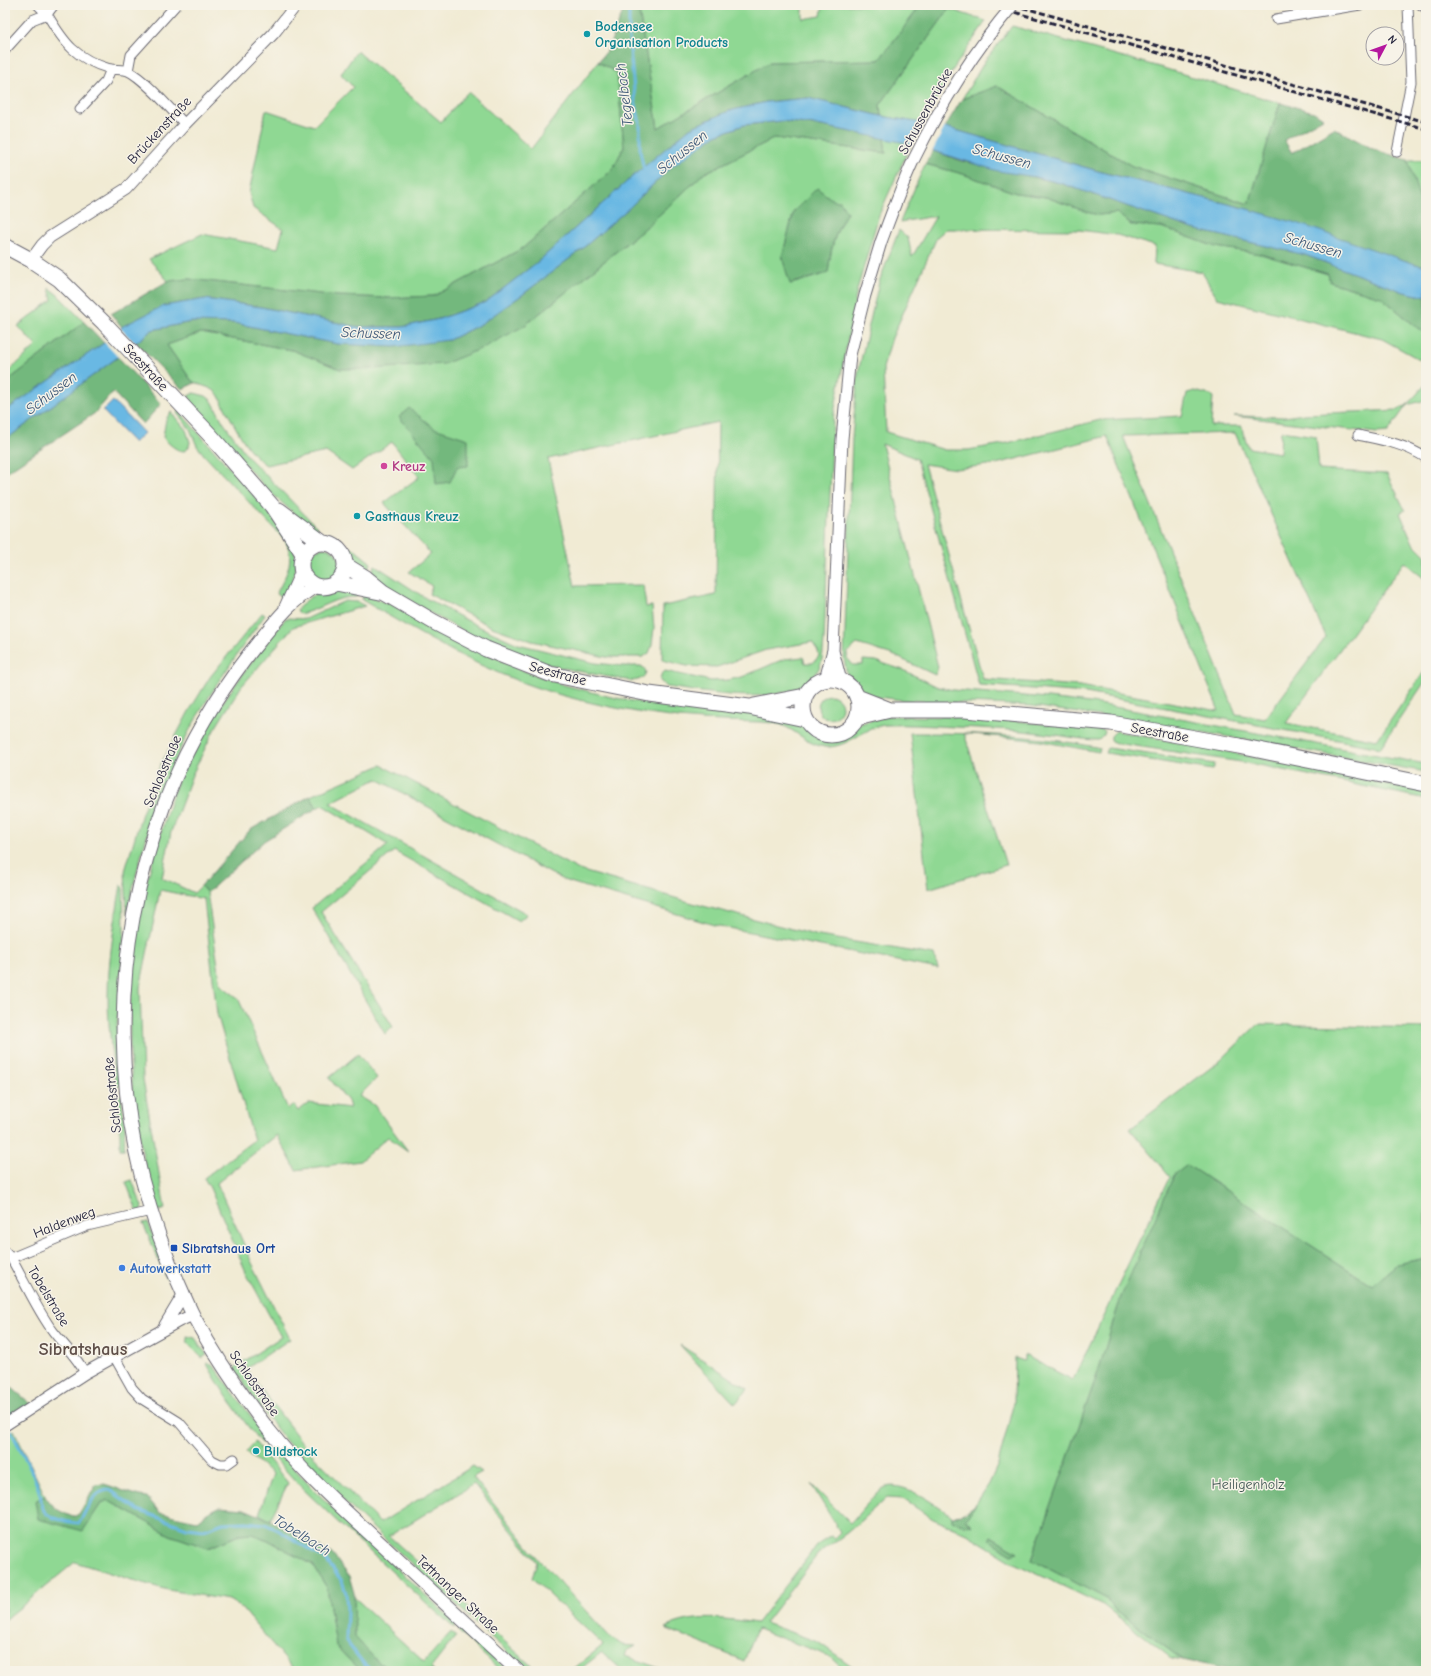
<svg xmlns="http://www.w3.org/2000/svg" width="1431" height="1676" font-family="'Comic Neue',sans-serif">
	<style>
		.green { fill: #8fd893; stroke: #587d67; fill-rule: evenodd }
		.forest { fill: #73b87d; stroke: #4a6d5c }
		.water { fill: #69b8e3; stroke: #466d8f }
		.pier { fill: #f1ebd4 }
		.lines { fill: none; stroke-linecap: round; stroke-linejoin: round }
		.stream { stroke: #69b8e3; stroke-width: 3 }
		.minor-casing { stroke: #6a6871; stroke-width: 11 }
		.tertiary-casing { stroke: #6a6871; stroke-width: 13 }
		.secondary-casing { stroke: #6a6871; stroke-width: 15 }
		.primary-casing { stroke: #6a6871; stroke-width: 17 }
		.minor { stroke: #fff; stroke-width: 9 }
		.tertiary { stroke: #fff; stroke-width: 11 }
		.secondary { stroke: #fff; stroke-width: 13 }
		.primary { stroke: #fff; stroke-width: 15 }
		.rail { stroke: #22223b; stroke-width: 3; stroke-dasharray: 6 3; stroke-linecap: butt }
		.tertiary-bridge-casing { stroke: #6a6871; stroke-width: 13; stroke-linecap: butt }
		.tertiary-bridge { stroke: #fff; stroke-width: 11 }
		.culture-dot { fill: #0f9aa8; stroke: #f7f3e8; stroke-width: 1.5 }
		.hotel-dot { fill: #d1479c; stroke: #f7f3e8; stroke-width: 1.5 }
		.transit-dot { fill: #1a4fb4; stroke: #f7f3e8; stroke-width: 1.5 }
		.shop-dot { fill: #3f7fe0; stroke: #f7f3e8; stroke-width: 1.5 }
		.labels { text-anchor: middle; stroke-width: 3; stroke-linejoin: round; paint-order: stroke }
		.culture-label { font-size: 14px; font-weight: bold; fill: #0d838f; stroke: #f7f3e8; text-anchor: start }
		.street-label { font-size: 14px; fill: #22223b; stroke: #f7f3e8 }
		.hotel-label { font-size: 14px; font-weight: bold; fill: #b23c85; stroke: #f7f3e8; text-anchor: start }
		.transit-label { font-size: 14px; font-weight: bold; fill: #164399; stroke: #f7f3e8; text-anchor: start }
		.shop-label { font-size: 14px; font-weight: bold; fill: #366cbe; stroke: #f7f3e8; text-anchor: start }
		.park-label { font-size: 14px; fill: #435955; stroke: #f7f3e8 }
		.water-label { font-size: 15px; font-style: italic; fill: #3b5676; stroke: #f7f3e8 }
		.district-label { font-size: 18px; font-weight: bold; fill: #5f4f49; stroke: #f7f3e8 }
	</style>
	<rect width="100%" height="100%" fill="#f7f3e8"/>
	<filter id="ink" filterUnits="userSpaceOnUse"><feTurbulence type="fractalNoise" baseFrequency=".025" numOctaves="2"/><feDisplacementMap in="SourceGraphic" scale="8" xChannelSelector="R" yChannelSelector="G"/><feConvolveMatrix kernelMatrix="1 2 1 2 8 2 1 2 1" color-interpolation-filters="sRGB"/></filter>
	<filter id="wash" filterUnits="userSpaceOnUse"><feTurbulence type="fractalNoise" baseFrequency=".012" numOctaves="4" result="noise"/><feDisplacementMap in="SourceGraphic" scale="16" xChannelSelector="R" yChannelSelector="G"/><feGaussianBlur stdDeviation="0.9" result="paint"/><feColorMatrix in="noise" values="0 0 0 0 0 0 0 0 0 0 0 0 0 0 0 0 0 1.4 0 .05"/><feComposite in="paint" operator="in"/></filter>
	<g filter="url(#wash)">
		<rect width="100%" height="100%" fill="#f1ebd4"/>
		<path class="green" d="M638,5H803V19L821,16L823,5H921L879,60L770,62L658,128Z
			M949,9L986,21L952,71L922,123L881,116L880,105Z
			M1012,26L1163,68L1280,103L1249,204L1132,166L997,86L962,99L985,61Z
			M357,51L441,122L468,92L531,149L598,62L617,73L624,147L612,170L523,248L434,296L387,298L338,296L189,279L168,281L149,259L202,234L278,248L283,229L253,208L249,193L266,110L314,126L353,87L341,74Z
			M775,138L886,153L884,138L911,144L879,215L857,290L841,375L833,419L824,640C823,650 823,662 818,670C794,711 706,692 667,687L660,681L661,675L665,671L711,681L728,680L742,677L784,659L803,657L805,663H813L819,656L818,651L812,642L766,650L717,667L687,666L662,660L663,606L716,595L718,422L548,459L575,586L643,585L646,607L652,606L654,628L652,645L649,653L643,657H606L532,641L492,627L429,594L432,586L409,572L431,554L384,503L419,477L392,442L352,470L326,452L266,465C246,451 237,429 225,408C222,403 220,396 216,392C209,386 199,386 191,380L167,345L201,333L292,350L340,369L524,326L643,230L703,174ZM817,188L847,212C834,234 831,248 828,273L791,284L782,257L794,211Z
			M1408,160H1426V221L1424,218Z
			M925,164L963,174L1016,193L1046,197L1090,213L1099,215L1117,213L1131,225L1161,227L1216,247L1261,254L1328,274L1330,282L1381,297L1426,335V363L1382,339L1217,298L1202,272L1154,264L1155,246L1117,235L1079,230L946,229L937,237L892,338L883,368L886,432L945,450H968L1003,444L1100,420L1182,416L1187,393L1195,391L1213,396L1211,426H1242L1243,433L1249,448L1280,453L1281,431L1316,436L1319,470L1387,474L1405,510L1400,513L1413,543L1426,556V580L1404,562L1286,723L1377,740L1426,669V680L1380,748L1086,693L979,685L917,459L882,444L938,667L935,675L893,655L857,644L848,652L847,658L853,665H863V660L876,661L903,670L938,687L954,690L1048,698L1098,704L1426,764V772L1168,726L1032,706L902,700L870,696L864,693L847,675L844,659L852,438L858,373L879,282L899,230L908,238L912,257L936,216L900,222ZM1235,433L1326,637L1265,719L1236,714L1123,436ZM1107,436L1219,711L1080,686L983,679L924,464L956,469L996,464Z
			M49,288L58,295L84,322L5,383V375L36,346L18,326L52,300Z
			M1426,384V400L1407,405L1388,432L1377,433L1234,416L1284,417L1304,414L1398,410L1407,405Z
			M194,393L206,396L212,401L223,422L249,458L317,527L318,532L291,511L267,489L191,404L192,401L188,396Z
			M179,411C205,440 230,469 256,498C269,514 289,533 295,553C299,566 292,590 280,597L276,594C286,575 296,561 285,540L205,456L197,446L190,429L177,413Z
			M171,412L186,430L190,442C187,461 169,445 163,437L166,419Z
			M349,547L354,549L371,563L365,574L352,561L347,549Z
			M308 564a16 16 0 1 1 32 0a16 16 0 1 1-32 0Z
			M375,565L427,599L478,626L518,644L595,663L624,666H641L644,668L646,672C644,679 639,680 632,681C594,674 554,668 517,655C465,636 417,605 370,576Z
			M340,590L358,593L356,597C335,596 320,610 300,614L297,610C313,592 317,593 340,590Z
			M363,594L392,605L519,669L564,685L611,697L654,705L695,710L768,714L800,723L811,734L829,740L847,735L859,724L887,716L978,717L1102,730L1105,731L1104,735L1099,740C1082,740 1066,736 1049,734C1018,730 987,728 956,727C933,726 909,724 886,725C863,727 849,748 825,747C805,745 793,725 773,723C756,721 739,722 722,721C694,720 665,717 637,712C598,705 558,696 521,682C465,661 413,630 362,600Z
			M345,601L357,602L365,606L293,627L241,687L214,730L192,775L171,832L162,878L194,893L201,886L207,893L221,985L238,998L288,1109L294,1105L298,1111L309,1103L350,1108L348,1101L329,1078L358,1054L377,1078L359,1096L374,1105L408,1151L388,1137L360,1161L296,1170L277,1135L217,1183L252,1263L290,1339L246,1369L307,1449L380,1523L473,1466L482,1472L473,1477L539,1560L609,1636L622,1645L636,1646L627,1651L625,1656L667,1671H623L602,1652L578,1671H571L603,1645L532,1578L537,1562L474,1484L389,1536L537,1671H528L335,1493L287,1442L258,1405L234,1368L281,1337L246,1272L210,1188L204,1178L254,1140L217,1014L204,899L160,890L140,988L143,1079L165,1209L158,1211C126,1114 123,1010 140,911C144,887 152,864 159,840C165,819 172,793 181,774C209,717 247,667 286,618L306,619Z
			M262,613L265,615C235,657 204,700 181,747C156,800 139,857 127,914L125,871L142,813L160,766L188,713L210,677Z
			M818 707a12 12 0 1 1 24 0a12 12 0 1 1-24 0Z
			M1116,731L1239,754L1426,792V799L1254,764L1116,743L1111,741V736Z
			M910,733C974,733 1038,735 1100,748L1099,752L1040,741L964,733L1006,865L928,889Z
			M1108,748L1215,764L1213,770L1106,753Z
			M381,765L579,870L703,906L819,936L934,955L938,969L714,925L563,880L377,779L330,803L527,914L519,921L394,851L321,912L393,1027L385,1034L312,908L388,845L322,805L317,808L310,796Z
			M121,885L123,886L124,932L117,1026L120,1085L116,1088C112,1057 108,1026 108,996C108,960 115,920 121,885Z
			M1258,1024L1426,1028V1258L1397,1264L1372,1285L1187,1165L1121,1297L1098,1372L1032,1560L1107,1599L1115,1610L1183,1660L1171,1658L1103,1605L1014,1563L964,1532L933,1519L903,1499L886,1498L848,1532L818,1554L765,1623L818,1642L859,1671H845L829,1656L757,1629L744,1661L665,1628C694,1613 726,1619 757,1623L817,1545L831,1536L834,1538L840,1532L811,1484L850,1523C858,1515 874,1495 882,1489C900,1477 937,1506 952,1516L953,1520L971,1524L965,1520L989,1484L998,1464L1014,1402L1015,1358L1024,1361V1355L1073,1380L1170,1176L1130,1129L1221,1060ZM991,1536L1017,1552L990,1540Z
			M116,1094H119L121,1096L125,1125L124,1149H120V1122Z
			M132,1180L142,1206L141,1210L137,1211L126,1182Z
			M148,1222L168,1278L166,1279L143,1223Z
			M187,1336L195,1338L207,1355L202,1358L188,1344Z
			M680,1345L748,1389L735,1404Z
			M208,1363L212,1364L268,1439L261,1443C241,1418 223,1393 207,1364Z
			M14,1430L45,1496L35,1501L83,1530L100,1505L107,1500L170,1535L208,1548L239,1535L252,1534L268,1540L313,1565L327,1588L336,1646L360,1671H295L242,1608L229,1600L168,1590L132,1580L75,1562L5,1620V1437Z
			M255,1442L288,1483L270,1520L259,1514L273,1474L246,1452Z
			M271,1442L310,1486L373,1547L457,1624L454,1628L344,1528L300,1486L264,1447Z
			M354,1597L424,1662L451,1632L456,1636L431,1668L434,1671H394C378,1666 366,1649 355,1637Z
			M461,1628L509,1671H501L458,1631Z"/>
		<path class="forest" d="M621,5H638L658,128L770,62L879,60L921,5H935L949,9L880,105L881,116L808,98L766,102L729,111L690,128L633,176L540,260L486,302L439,319L402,327H358L261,307L205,299L163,306L122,327L111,314L168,281L189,279L338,296L387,298L434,296L523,248L612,170L624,147L617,73L598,62L607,51L624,9Z
			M997,86L1132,166L1249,204L1280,103L1314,112L1323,118L1284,140L1292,153L1334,128L1375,150L1408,160L1426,221V266L1415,264L1244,208L1098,171L945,127L962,99Z
			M782,121L822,126L884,138L886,153L775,138L703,174L643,230L524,326L485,347L444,364L372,369H340L292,350L201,333L167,345L191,380L195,383L182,389L136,343L152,330L191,322L234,323L337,344L449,340L481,324L522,295L582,249L630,207L670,168L716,135L744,125Z
			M933,151L962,161L1060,183L1193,229L1305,255L1404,292L1426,297V335L1381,297L1330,282L1328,274L1261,254L1216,247L1161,227L1131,225L1117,213L1099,215L1090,213L1046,197L1016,193L963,174L925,164Z
			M817,188L834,201H840L847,212C834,234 831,247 828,273L790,284L782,257L794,211Z
			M84,322L104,343L5,411V383Z
			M118,357L161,404L143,424L113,392L95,413L5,473V440Z
			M409,408L434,428L468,439V466L457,467L450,482L436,484L434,458L399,417Z
			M310,796L317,808L264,841L207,893L201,886L250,830Z
			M1187,1165L1372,1285L1397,1264L1426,1258V1671H1235L1183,1660L1115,1610L1107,1599L1032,1560L1098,1372L1121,1297L1174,1175Z
			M5,1382L31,1404L5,1423Z
			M104,1484C118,1488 133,1496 147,1497L160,1513L197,1521L207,1513L219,1507L244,1509L270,1520L332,1554L349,1576L354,1593L355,1637C366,1648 378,1666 394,1671H360L336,1646L327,1588L313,1565L268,1540L252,1534L239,1535L208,1548L170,1535L107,1500L100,1505L83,1531L38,1519L35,1501L45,1496C51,1508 61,1512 73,1517L79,1514L96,1485Z
			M976,1504L965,1520L972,1525H964L952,1520V1516L962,1515Z
			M991,1536L1018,1552L1012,1554L989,1540Z"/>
		<path class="water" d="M808,98L881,116L945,127L1098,171L1244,208L1300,224L1415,264L1426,266V297L1404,292L1305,255L1193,229L1060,183L1035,177L998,171L911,144L822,126L782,121L744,125L716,135L670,168L630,207L582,249L522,295L481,324L449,340L394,347L337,344L234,323L191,322L152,330L118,357L5,440V411L104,343L123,326L163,306L205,299L261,307L358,327H402L439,319L486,302L540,260L633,176L690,128L729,111L766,102Z
			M113,401L144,433L134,443L103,411Z"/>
		<path class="pier" d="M923,121L946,125L932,152L910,146Z
			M119,327L137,345L120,359L103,341Z"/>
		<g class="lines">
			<path class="stream" d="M629,5V39L635,100L640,124V151L644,170
				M5,1403L10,1415
				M11,1431C21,1451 34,1472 40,1494C42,1500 40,1509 47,1514C53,1519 72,1523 79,1523C87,1510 93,1490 110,1490L138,1510L187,1528L204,1530L223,1523L246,1522L265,1524L278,1530L325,1559L342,1581L346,1593L347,1611L346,1641L364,1664L372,1671"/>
		</g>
	</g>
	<g filter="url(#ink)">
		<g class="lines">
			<defs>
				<path id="minor" d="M54,5L47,14C64,43 76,59 110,69C116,70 123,69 128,71C145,79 171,110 185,124
					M1421,5L1426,8
					M1276,19L1360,5
					M5,50L32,20L47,14L38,5
					M128,71L131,55L176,5
					M80,109L106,81L111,69
					M1397,152L1411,82L1408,5
					M1358,435C1382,440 1405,444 1426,458
					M5,1252L11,1258C23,1279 33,1301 46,1321C57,1340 75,1353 85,1373
					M11,1258L87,1226L151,1211
					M114,1356L132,1388L142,1399L179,1422L212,1460L220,1464H227L234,1459"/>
				<path id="tertiary" d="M31,260L42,245L50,237L126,189L185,124L273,34L296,5
					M833,651L841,681
					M825,680L833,650L842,439L850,355L865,295L881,242
					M162,1330L183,1295
					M5,1425L85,1373L179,1321L193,1315"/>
				<path id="secondary" d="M316,586C294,598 277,619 261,639C220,689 187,744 164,805C108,957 109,1113 170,1264C178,1281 185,1299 194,1317C215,1356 241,1394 268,1429C297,1466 332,1499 367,1531C417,1578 468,1624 518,1671
					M286,607L302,572"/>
				<path id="primary" d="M5,246L31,260L59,279L104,323L211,436L272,506L304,555
					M279,510L323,543
					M301 565a22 22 0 1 1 44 0a22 22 0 1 1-44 0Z
					M345,565L366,578L383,592L434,622L486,649L550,674L649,694L749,707L805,719
					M336,583L380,592
					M803 707a28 28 0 1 1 56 0a28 28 0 1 1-56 0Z
					M857,697L890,710
					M754,706L805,696
					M857,718L890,710H965L1111,723L1239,746L1426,784"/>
			</defs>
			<use href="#minor" class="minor-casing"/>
			<use href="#tertiary" class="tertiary-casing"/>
			<use href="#secondary" class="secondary-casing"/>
			<use href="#primary" class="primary-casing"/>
			<use href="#minor" class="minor"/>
			<use href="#tertiary" class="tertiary"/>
			<use href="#secondary" class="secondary"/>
			<use href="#primary" class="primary"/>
			<path class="rail" d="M989,5L1426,129
				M1014,5L1426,122"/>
			<defs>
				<path id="tertiary-bridge" d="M881,242C891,215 901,187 913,161C940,106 973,52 1013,5"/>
			</defs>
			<use href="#tertiary-bridge" class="tertiary-bridge-casing"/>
			<use href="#tertiary-bridge" class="tertiary-bridge"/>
		</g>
	</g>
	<g class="culture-dot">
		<circle cx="587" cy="34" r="4"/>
		<circle cx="357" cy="516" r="4"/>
		<circle cx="256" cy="1451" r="4"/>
	</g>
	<circle class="hotel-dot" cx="384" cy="466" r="4"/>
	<rect class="transit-dot" x="170" y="1244" width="8" height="8" rx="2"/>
	<circle class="shop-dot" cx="122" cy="1268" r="4"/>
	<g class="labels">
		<g class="culture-label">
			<text x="595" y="31">Bodensee<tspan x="595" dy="16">Organisation Products</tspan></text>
			<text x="365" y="521">Gasthaus Kreuz</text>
			<text x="264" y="1456">Bildstock</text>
		</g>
		<g class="street-label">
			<text transform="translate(925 111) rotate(-61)" y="5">Schussenbrücke</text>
			<text transform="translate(159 130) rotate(-47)" y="5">Brückenstraße</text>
			<text transform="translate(146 367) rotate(47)" y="5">Seestraße</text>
			<text transform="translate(558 673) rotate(15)" y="5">Seestraße</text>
			<text transform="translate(1160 732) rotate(10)" y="5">Seestraße</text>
			<text transform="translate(162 771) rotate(-67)" y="5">Schloßstraße</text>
			<text transform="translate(112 1095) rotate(-96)" y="5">Schloßstraße</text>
			<text transform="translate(64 1222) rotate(-21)" y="5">Haldenweg</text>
			<text transform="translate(49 1296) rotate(59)" y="5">Tobelstraße</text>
			<text transform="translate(255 1383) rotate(55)" y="5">Schloßstraße</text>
			<text transform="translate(458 1594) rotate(43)" y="5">Tettnanger Straße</text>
		</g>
		<g class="hotel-label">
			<text x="392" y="471">Kreuz</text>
		</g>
		<g class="transit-label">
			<text x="182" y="1253">Sibratshaus Ort</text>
		</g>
		<g class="shop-label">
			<text x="130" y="1273">Autowerkstatt</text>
		</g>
		<g class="park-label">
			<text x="1248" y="1489">Heiligenholz</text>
		</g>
		<g class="water-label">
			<text transform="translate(624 95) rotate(-97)" y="5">Tegelbach</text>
			<text transform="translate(682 152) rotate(-39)" y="5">Schussen</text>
			<text transform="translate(1002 156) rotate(15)" y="5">Schussen</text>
			<text transform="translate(1313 245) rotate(16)" y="5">Schussen</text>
			<text transform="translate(371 333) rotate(2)" y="5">Schussen</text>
			<text transform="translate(51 393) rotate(-37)" y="5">Schussen</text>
			<text transform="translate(302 1535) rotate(32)" y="5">Tobelbach</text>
		</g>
		<g class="district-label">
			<text x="83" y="1355">Sibratshaus</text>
		</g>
	</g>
	<rect width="1431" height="1676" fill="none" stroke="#f7f3e8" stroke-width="20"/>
	<g transform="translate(1385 46) rotate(49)"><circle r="19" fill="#f7f3e8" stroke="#a29fa3"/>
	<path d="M0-3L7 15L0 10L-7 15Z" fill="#b5179e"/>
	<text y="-6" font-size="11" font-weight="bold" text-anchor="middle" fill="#22223b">N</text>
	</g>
</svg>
